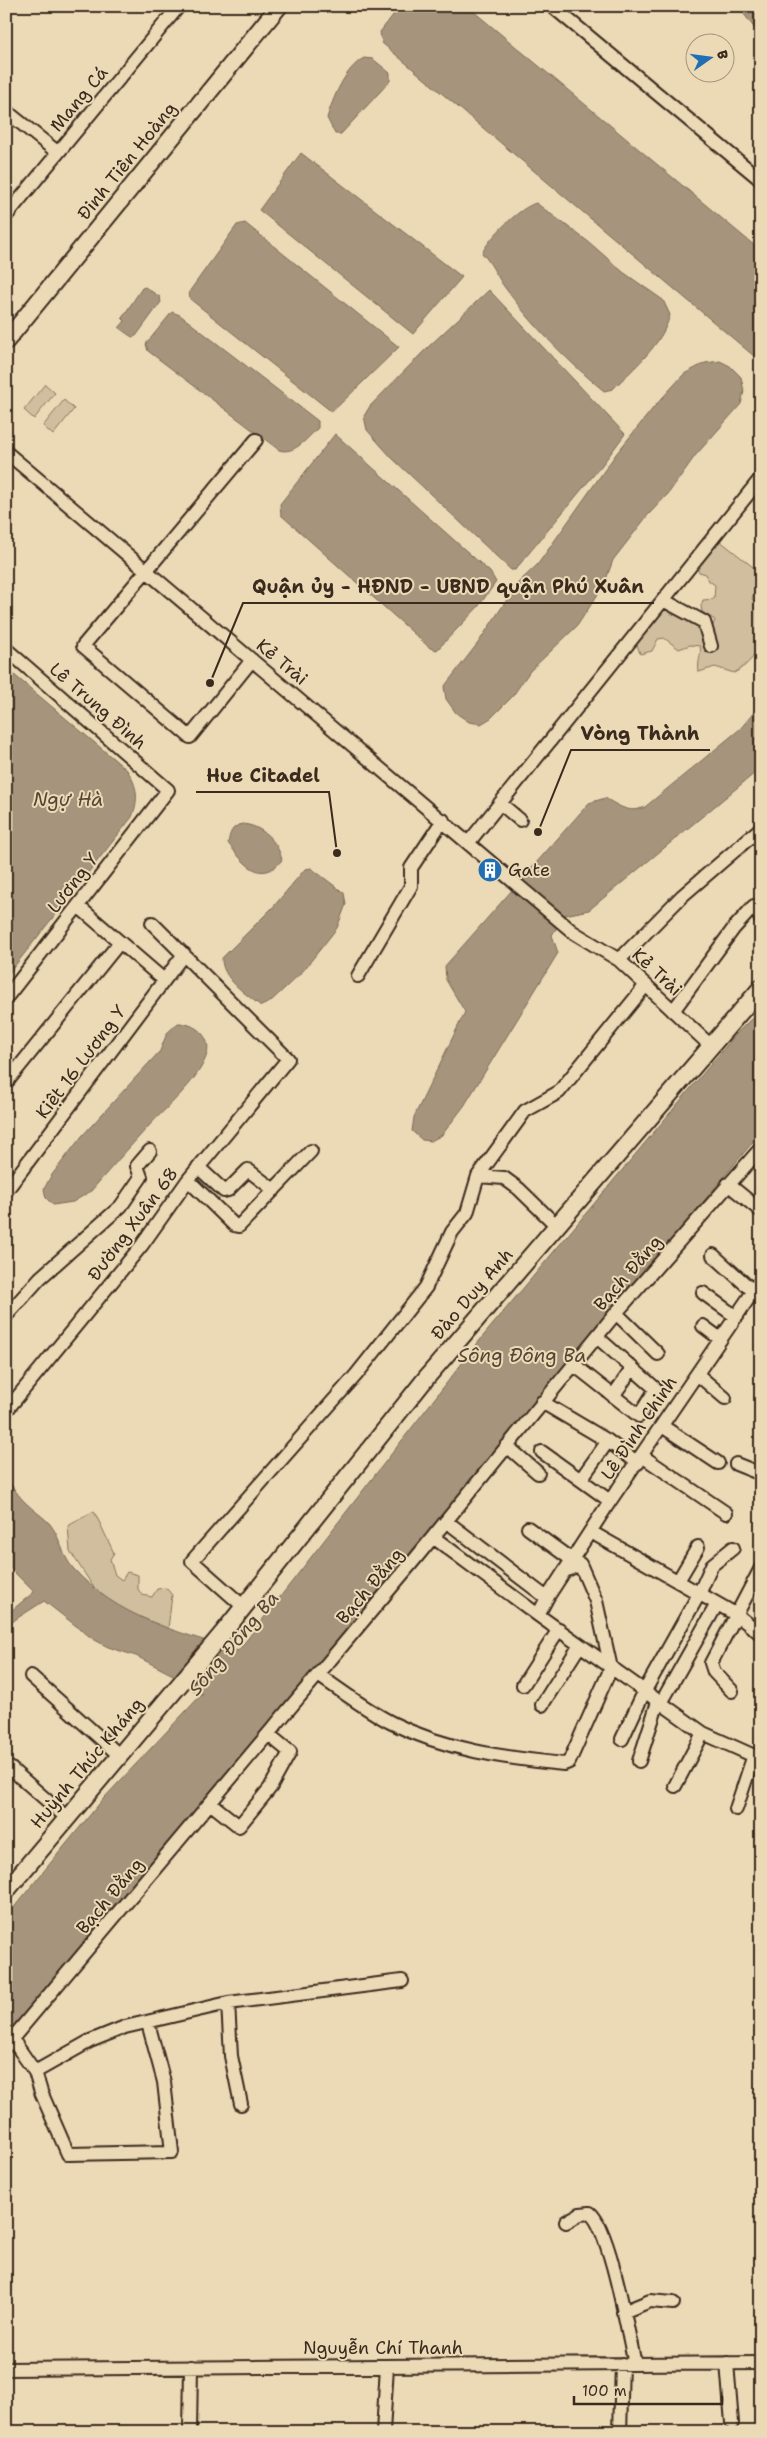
<svg xmlns="http://www.w3.org/2000/svg" width="767" height="2438" font-family="'Shantell Sans',sans-serif">
	<style>
		.green { fill: #d0be9e; stroke: #86745e }
		.water { fill: #a6947b; stroke: #7b6a56 }
		.lines { fill: none; stroke-linecap: round; stroke-linejoin: round }
		.minor-casing { stroke: #3b2a1e; stroke-width: 16 }
		.major-casing { stroke: #3b2a1e; stroke-width: 20 }
		.minor { stroke: #ecdab7; stroke-width: 12 }
		.major { stroke: #ecdab7; stroke-width: 16 }
		.labels { text-anchor: middle; stroke-width: 4; stroke-linejoin: round; paint-order: stroke }
		.street-label { font-size: 18px; fill: #3b2a1e; stroke: #ecdab7 }
		.poi-label { font-size: 18px; fill: #3b2a1e; stroke: #ecdab7; text-anchor: start }
		.water-label { font-size: 19px; font-style: italic; fill: #564435; stroke: #ecdab7 }
		.leader { fill: none; stroke: #3b2a1e; stroke-width: 2 }
		.callout-dot { fill: #3b2a1e; stroke: #ecdab7; stroke-width: 2 }
		.callout-label { font-size: 19px; text-anchor: middle; font-weight: bold; fill: #3b2a1e; stroke: #ecdab7; stroke-width: 4; stroke-linejoin: round; paint-order: stroke }
	</style>
	<rect width="100%" height="100%" fill="#ecdab7"/>
	<filter id="ink" filterUnits="userSpaceOnUse"><feTurbulence type="fractalNoise" baseFrequency=".02" numOctaves="2"/><feDisplacementMap in="SourceGraphic" scale="10" xChannelSelector="R" yChannelSelector="G"/><feConvolveMatrix kernelMatrix="1 2 1 2 8 2 1 2 1" color-interpolation-filters="sRGB"/></filter>
	<g filter="url(#ink)">
		<path class="green" d="M45,384L55,393L34,419L24,410Z
			M64,400L74,409L53,435L43,426Z
			M714,536L758,571L757,583L752,599L758,603L761,596C761,628 767,655 734,673L715,667L699,672C697,662 702,655 700,646L690,645L679,649L664,638L658,639L652,651L640,654L636,641L650,616V603L656,600L659,593L670,599L697,624L704,638L709,635L715,620L702,612L701,606L703,600L714,599L715,585L709,581L706,574L699,572L694,563Z
			M94,1511L114,1553L110,1559L115,1575L122,1580L127,1572L138,1575V1589L142,1595L152,1597L157,1589L166,1588L172,1595L168,1629L117,1607L98,1594L70,1551L68,1526Z"/>
		<path class="water" d="M400,6H467L761,251V362L382,43L380,32Z
			M738,6H761V37Z
			M364,58L373,59L390,73V81L341,134H335L327,118C333,98 345,68 364,58Z
			M301,153L462,277L413,334L259,210Z
			M536,203L590,243L623,272L663,300L670,315C662,345 635,367 613,389L604,391C567,361 531,324 503,285C496,274 491,263 482,253C490,237 519,208 536,203Z
			M245,223L399,347L332,412L190,299L189,292L237,225Z
			M145,287L160,297L161,302L136,336L132,337L119,328L125,321L122,318L142,288Z
			M489,290L625,434L602,465L515,570H511L392,458L367,430L364,416L370,406L426,349Z
			M172,312L180,315L318,421V428C307,438 295,455 279,450L148,351L146,344Z
			M720,361L730,366L741,377L744,391L741,404L695,456L668,494L648,515L613,560L604,585L577,626L530,671L512,697L491,718L481,724L469,722L456,713L446,699L444,687L478,643L518,583L538,564L616,454L654,407L684,374L705,363Z
			M335,434L490,572L496,582L478,607L437,650L430,648L281,515L280,504Z
			M6,668L127,770C138,787 139,799 132,817L6,977Z
			M761,704V768L589,910L565,915L552,935L558,953L464,1106L442,1135L431,1141L422,1140L412,1131L414,1117L465,1012L446,980L445,966L589,803L605,798C619,806 629,814 645,807L740,729Z
			M242,824C261,825 278,841 282,860C261,886 243,863 228,843C230,833 231,827 242,824Z
			M311,868L344,893L346,904L337,928L303,971L270,1002L261,1006C246,994 221,978 222,958L274,906L305,869Z
			M761,1009V1132L478,1475L6,2035V1917L104,1798L203,1693L200,1695L173,1675L136,1656L108,1647L93,1639L44,1601L16,1619L6,1628V1615L34,1592L6,1564V1477C12,1486 19,1497 27,1504C34,1511 44,1517 50,1524C61,1538 62,1556 73,1568C117,1618 177,1631 238,1651L484,1335L737,1033Z
			M178,1023C194,1023 212,1036 207,1054C199,1081 165,1108 147,1128C128,1149 109,1170 91,1191L73,1202L53,1205L46,1198L44,1189L51,1176L82,1136L160,1051L167,1033Z"/>
		<g class="lines">
			<defs>
				<path id="minor" d="M552,6L761,180
					M6,111L57,152
					M6,216L179,6
					M6,452L573,932L619,960L712,1047
					M663,600L704,622L711,646
					M6,649L168,790L6,998
					M252,660L190,737L83,646L256,440
					M500,803L520,820
					M469,842L761,478
					M78,906L164,980
					M619,960L682,896L761,828
					M358,976L411,886V868L443,820
					M673,1011L734,928L754,906L761,919
					M6,1083L120,942
					M198,1167L224,1191L228,1190L248,1170L274,1190
					M478,1176L504,1178L519,1189L557,1226
					M188,1180L234,1225L239,1226L311,1151
					M728,1184L761,1211
					M6,1191L184,954
					M713,1255L753,1291
					M703,1293L735,1316
					M616,1313L658,1354
					M6,1316L40,1278L121,1206L141,1177L137,1166L150,1151
					M703,1326L719,1338
					M573,1364L639,1416L656,1389L597,1337
					M697,1374L725,1398
					M613,1396L632,1369
					M542,1402L608,1441L638,1463
					M6,1411L142,1245L188,1180L288,1059L152,923
					M662,1426L718,1463
					M507,1446L538,1473
					M542,1452L610,1501
					M642,1456L726,1513
					M736,1464L761,1474
					M581,1479L608,1441
					M446,1521L547,1598
					M528,1528L572,1560
					M591,1532L737,1615L761,1634
					M433,1537L538,1615L703,1733L761,1759
					M678,1581L698,1547
					M244,1607L192,1561L356,1375L426,1287L452,1232L467,1213L478,1176L525,1111L559,1092L646,985
					M538,1615L547,1598L610,1501L761,1280
					M318,1675C342,1691 366,1710 392,1723C446,1750 505,1758 564,1764L569,1762L611,1668L596,1601L580,1564L567,1570
					M31,1676L119,1755
					M523,1685L559,1629
					M732,1691L714,1672L711,1663L761,1568
					M661,1703L717,1604
					M542,1705L580,1645
					M622,1739L644,1692L699,1594L712,1565L733,1548
					M639,1761L658,1702
					M10,1768L67,1818
					M675,1786L703,1733
					M210,1803L239,1826L270,1788L290,1752L268,1734
					M736,1809L754,1755
					M228,2003L231,2056L241,2104
					M12,2039L35,2072L41,2092L68,2154L172,2152L164,2082L148,2023
					M6,2046L415,1559L616,1313L761,1148
					M35,2072L90,2041L125,2027L228,2003L402,1981
					M566,2222L580,2214L590,2213C610,2229 628,2334 635,2364
					M623,2312L650,2301L673,2303
					M727,2363L732,2423
					M6,2369L761,2363
					M190,2432L191,2367
					M383,2432L387,2366
					M620,2432L622,2364"/>
				<path id="major" d="M6,341L279,6
					M6,1891L222,1634L427,1377L761,988"/>
			</defs>
			<use href="#minor" class="minor-casing"/>
			<use href="#major" class="major-casing"/>
			<use href="#minor" class="minor"/>
			<use href="#major" class="major"/>
		</g>
	</g>
	<defs>
		<symbol id="building-disc" viewBox="-11 -11 22 22"><circle r="9.5" fill="#1f6fb2" stroke="#ecdab7"/><path d="M-4-6H4V6H1V3H-1V6H-4ZM-2.5-4.3h1.7v1.8h-1.7ZM.8-4.3h1.7v1.8H.8ZM-2.5-1h1.7V.8h-1.7ZM.8-1h1.7V.8H.8Z" fill="#fff"/></symbol>
	</defs>
	<g fill-rule="evenodd">
		<use href="#building-disc" x="476" y="856" width="28" height="28"/>
	</g>
	<g class="labels">
		<g class="street-label">
			<text transform="translate(79 99) rotate(-50)" y="6">Mang Cá</text>
			<text transform="translate(127 161) rotate(-51)" y="6">Đinh Tiên Hoàng</text>
			<text transform="translate(282 662) rotate(40)" y="6">Kẻ Trài</text>
			<text transform="translate(98 706) rotate(41)" y="6">Lê Trung Đình</text>
			<text transform="translate(73 883) rotate(-52)" y="6">Lương Y</text>
			<text transform="translate(657 972) rotate(43)" y="6">Kẻ Trài</text>
			<text transform="translate(81 1062) rotate(-53)" y="6">Kiệt 16 Lương Y</text>
			<text transform="translate(133 1224) rotate(-53)" y="6">Đường Xuân 68</text>
			<text transform="translate(628 1273) rotate(-49)" y="6">Bạch Đằng</text>
			<text transform="translate(472 1294) rotate(-49)" y="6">Đào Duy Anh</text>
			<text transform="translate(639 1428) rotate(-56)" y="6">Lê Đình Chinh</text>
			<text transform="translate(370 1586) rotate(-50)" y="6">Bạch Đằng</text>
			<text transform="translate(87 1763) rotate(-50)" y="6">Huỳnh Thúc Kháng</text>
			<text transform="translate(110 1896) rotate(-50)" y="6">Bạch Đằng</text>
			<text x="383" y="2354">Nguyễn Chí Thanh</text>
		</g>
		<g class="poi-label">
			<text x="508" y="876">Gate</text>
		</g>
		<g class="water-label">
			<text x="68" y="806">Ngự Hà</text>
			<text x="522" y="1362">Sông Đông Ba</text>
			<text transform="translate(233 1643) rotate(-50)" y="7">Sông Đông Ba</text>
		</g>
	</g>
	<path class="leader" d="M210 683L243 603H654M538 832L571 750H710M337 853L329 792H196"/>
	<g class="callout-dot">
		<circle cx="210" cy="683" r="5"/>
		<circle cx="538" cy="832" r="5"/>
		<circle cx="337" cy="853" r="5"/>
	</g>
	<g class="callout-label">
		<text x="448" y="593">Quận ủy - HĐND - UBND quận Phú Xuân</text>
		<text x="640" y="740">Vòng Thành</text>
		<text x="263" y="782">Hue Citadel</text>
	</g>
	<rect width="767" height="2438" fill="none" stroke="#ecdab7" stroke-width="25"/>
	<rect x="12" y="12" width="742" height="2413" fill="none" stroke="#3b2a1e" stroke-width="2" filter="url(#ink)"/>
	<g transform="translate(710 58) rotate(76)"><circle r="24" fill="#ecdab7" stroke="#a5947a"/>
	<path d="M0-4L9 19L0 12L-9 19Z" fill="#1f6fb2"/>
	<text y="-8" font-size="14" font-weight="bold" text-anchor="middle" fill="#3b2a1e">B</text>
	</g>
	<path d="M574 2396v8h148v-8" fill="none" stroke="#3b2a1e" stroke-width="2.5"/>
	<text x="582" y="2396" font-size="15" fill="#3b2a1e" stroke="#ecdab7" stroke-width="4" paint-order="stroke">100 m</text>
</svg>
